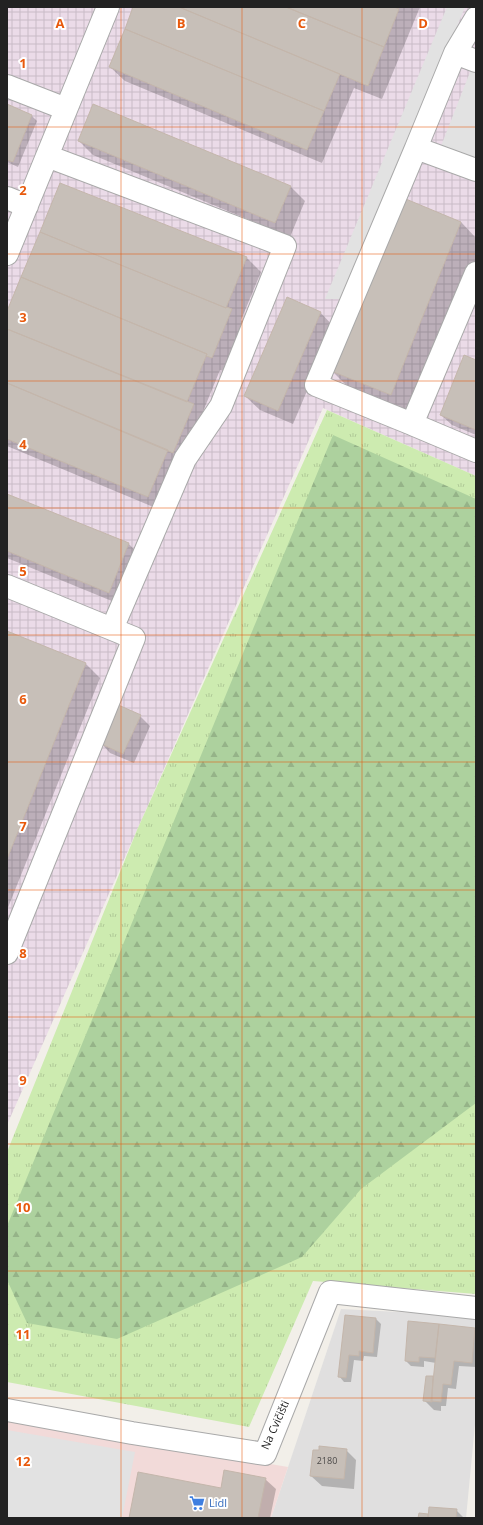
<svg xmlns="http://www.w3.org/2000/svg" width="483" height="1525" font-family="'Open Sans',sans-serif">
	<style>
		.residential { fill: #e0dfdf }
		.commercial { fill: #f2dad9 }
		.industrial { fill: url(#industrial-grid) }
		.grass { fill: url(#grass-tufts) }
		.forest { fill: url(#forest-firs) }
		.parking { fill: #e2e2e2 }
		.shadow { fill: #0003 }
		.building { fill: #c7bfb8; stroke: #c4b6ab }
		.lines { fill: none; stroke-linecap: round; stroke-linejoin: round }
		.minor-casing { stroke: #a9a9a9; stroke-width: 24 }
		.minor { stroke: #fff; stroke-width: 22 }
		.grid { fill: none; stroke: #e8590c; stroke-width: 1; stroke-opacity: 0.55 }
		.labels { text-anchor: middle; stroke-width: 4; stroke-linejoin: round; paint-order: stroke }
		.number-label { font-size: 9px; fill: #4b4948 }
		.street-label { font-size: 11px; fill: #222; stroke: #fff }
		.shop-label { font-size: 11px; fill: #366cbe; stroke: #fff; text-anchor: start }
		.grid-label { font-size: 13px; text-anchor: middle; font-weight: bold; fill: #e8590c; stroke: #fff; stroke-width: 4; stroke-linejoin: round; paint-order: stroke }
	</style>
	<defs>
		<pattern id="industrial-grid" width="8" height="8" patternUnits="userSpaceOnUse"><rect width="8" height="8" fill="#ebdbe8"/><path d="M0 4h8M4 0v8" fill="none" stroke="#c9bcc7"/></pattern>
		<pattern id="grass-tufts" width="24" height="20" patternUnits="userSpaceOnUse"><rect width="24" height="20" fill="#cdebb0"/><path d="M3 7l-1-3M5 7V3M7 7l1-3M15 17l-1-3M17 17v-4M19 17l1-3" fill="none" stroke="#b0c997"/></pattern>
		<pattern id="forest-firs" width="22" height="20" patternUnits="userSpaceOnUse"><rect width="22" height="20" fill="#add19e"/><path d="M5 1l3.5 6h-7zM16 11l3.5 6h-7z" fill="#95b388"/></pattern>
	</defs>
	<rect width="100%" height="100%" fill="#f2efe9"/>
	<path class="residential" d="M341,1309L476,1316V1414L466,1518H271Z"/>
	<path class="commercial" d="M7,1420L288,1467L271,1518H7Z"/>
	<path class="industrial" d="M7,7H476V476L323,408L7,1125Z"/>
	<path class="grass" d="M327,410L476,476V1294L313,1281L249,1427L7,1382V1152L137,830Z"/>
	<path class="forest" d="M333,435L476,499V1103L361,1189L302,1257L117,1339L27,1323L7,1280V1226Z"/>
	<path class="parking" d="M447,7H465L345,299H325Z
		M472,67L476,68V160L441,146Z
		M7,1430L135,1452L122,1518H7Z"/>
	<path class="shadow" d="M134,7H420L382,99L354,88L322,163L125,81L110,67Z
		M7,105L32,116L37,121L18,167L7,162Z
		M94,105L291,187L305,201L290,237L93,155L79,141Z
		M461,222L476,238V268L415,419L356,395L332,371Z
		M247,258L261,272L241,320L246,325L226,372L220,370L202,414L208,419L163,511L7,446V315Z
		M320,312L334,327L293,424L260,410L245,396Z
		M476,361V435L452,425L441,415Z
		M7,495L129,544L143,559L124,606L7,558Z
		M7,632L86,664L100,678L7,910Z
		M140,716L150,726L134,763L110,753L100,742Z
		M346,1316L376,1319L381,1324L377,1357L364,1356L363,1361L354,1360L351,1382H344L339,1376Z
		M409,1323L476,1330V1367L459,1366L456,1389L448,1388L446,1406H441V1411L434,1410L424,1400L433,1377L434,1379L436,1363L424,1361V1367L411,1366L406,1361Z
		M346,1450L356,1460L354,1489L322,1486L311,1476Z
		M265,1479L276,1489L270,1518H130Z
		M456,1510L464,1518H419L420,1514L429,1515Z"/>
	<path class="building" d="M133,7H179L340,74L324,111L125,29Z
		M179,7H286L384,47L368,86Z
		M286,7H394L399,9L384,47Z
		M125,29L324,111L307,150L109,67Z
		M7,104L32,115L13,162L7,160Z
		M93,104L291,186L275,223L78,141Z
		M60,183L247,257L226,308L40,232Z
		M401,197L461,222L391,395L331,371Z
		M40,232L226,308L227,307L232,309L212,358L206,356L207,354L21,277Z
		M21,277L207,354L187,402L7,329V311Z
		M287,297L321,312L278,411L244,396Z
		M7,329L194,404L173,453L7,383Z
		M464,355L476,360V430L440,415Z
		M7,383L168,450L148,497L7,439Z
		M7,494L129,543L109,593L7,551Z
		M7,631L86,663L7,859Z
		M116,704L141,715L123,754L99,743Z
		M345,1315L376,1318L373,1353L359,1351V1356L349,1355L346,1378L338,1377Z
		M408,1321L439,1324L435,1358L419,1357V1362L405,1361Z
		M439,1324L475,1328L472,1363L454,1361L451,1385L443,1384L441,1402L431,1401Z
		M426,1376H433L432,1402L423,1401Z
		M319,1446L347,1449L344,1479L310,1476L313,1450H319Z
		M224,1470L266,1478L258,1518H129L138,1472L221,1488Z
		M429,1507L457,1509L456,1518H428Z
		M419,1513L428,1514V1518H418Z"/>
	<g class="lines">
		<defs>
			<path id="minor" d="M476,18L455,53L416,148L476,170
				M455,53L476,61
				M7,86L66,109
				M7,198L27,206
				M7,254L108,7
				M476,273L412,424L476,451
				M412,424L316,385L416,148
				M7,586L112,629L185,459L221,406L285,246L47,156
				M7,953L134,638L112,629
				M7,1410L132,1433L265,1454L330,1292L476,1308"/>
		</defs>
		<use href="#minor" class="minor-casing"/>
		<use href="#minor" class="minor"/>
	</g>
	<path class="grid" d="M121,7V1518M242,7V1518M362,7V1518M7,127H476M7,254H476M7,381H476M7,508H476M7,635H476M7,762H476M7,890H476M7,1017H476M7,1144H476M7,1271H476M7,1398H476"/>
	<defs>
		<symbol id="supermarket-bare" viewBox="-9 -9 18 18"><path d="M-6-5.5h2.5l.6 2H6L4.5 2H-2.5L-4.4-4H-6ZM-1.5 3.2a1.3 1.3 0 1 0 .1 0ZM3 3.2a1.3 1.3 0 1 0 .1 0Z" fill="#3f7fe0" stroke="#fff" stroke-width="2.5" paint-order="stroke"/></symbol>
	</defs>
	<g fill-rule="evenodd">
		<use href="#supermarket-bare" x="186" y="1492" width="22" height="22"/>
	</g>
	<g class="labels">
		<g class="number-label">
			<text x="327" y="1464">2180</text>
		</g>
		<g class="street-label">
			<text transform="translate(275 1425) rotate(-66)" y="4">Na Cvičišti</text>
		</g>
		<g class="shop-label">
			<text x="209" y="1507">Lidl</text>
		</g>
	</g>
	<g class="grid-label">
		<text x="60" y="28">A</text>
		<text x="181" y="28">B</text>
		<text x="302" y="28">C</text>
		<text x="423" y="28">D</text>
		<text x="23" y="68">1</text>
		<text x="23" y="195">2</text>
		<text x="23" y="322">3</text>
		<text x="23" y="449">4</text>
		<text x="23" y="576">5</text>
		<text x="23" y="704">6</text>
		<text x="23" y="831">7</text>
		<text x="23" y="958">8</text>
		<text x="23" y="1085">9</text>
		<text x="23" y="1212">10</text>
		<text x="23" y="1339">11</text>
		<text x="23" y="1466">12</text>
	</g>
	<rect width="483" height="1525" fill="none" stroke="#222222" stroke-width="16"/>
</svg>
